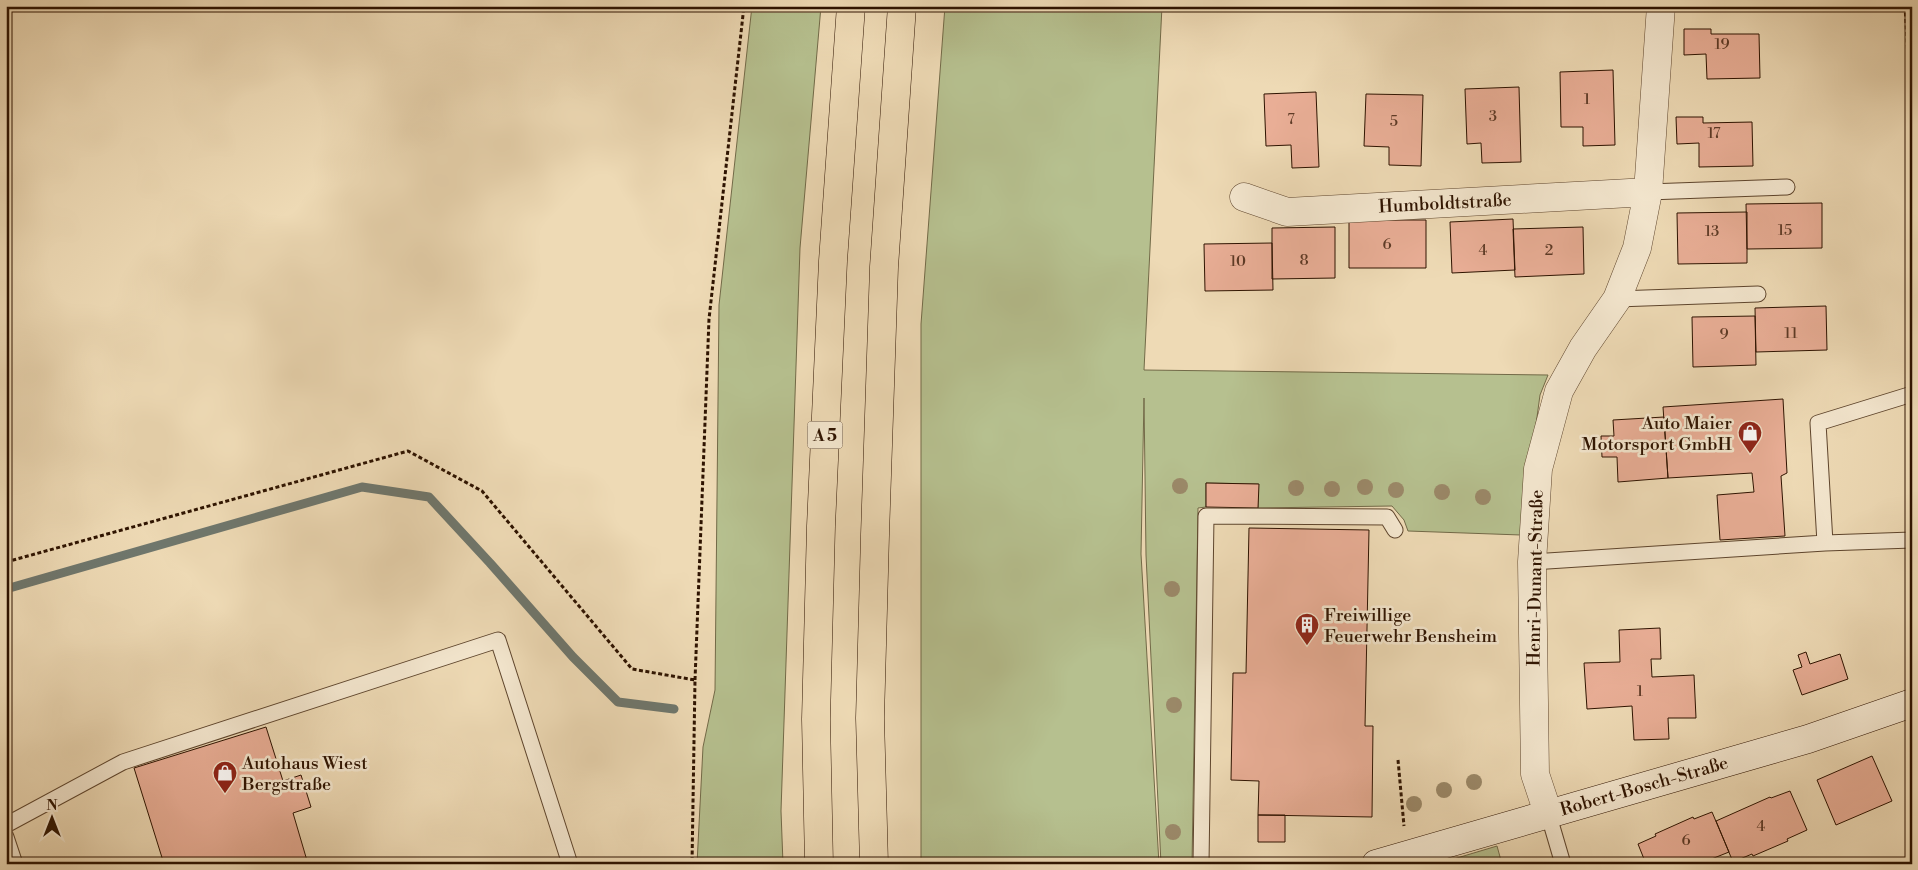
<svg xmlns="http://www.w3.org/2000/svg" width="1918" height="870" font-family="'Libre Bodoni',serif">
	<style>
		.green { fill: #b6c08f; stroke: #726a48 }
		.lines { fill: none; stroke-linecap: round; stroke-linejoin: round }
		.stream { stroke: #6f776d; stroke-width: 9 }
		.building { fill: #e9ae96; stroke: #2e1300 }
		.lane-casing { stroke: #5e452d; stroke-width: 17 }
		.street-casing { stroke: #5e452d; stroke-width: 29 }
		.secondary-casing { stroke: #2e1300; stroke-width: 29 }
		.highway-casing { stroke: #2e1300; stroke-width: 29 }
		.path { stroke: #2e1300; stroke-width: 3; stroke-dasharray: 4 2.5; stroke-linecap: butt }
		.lane { stroke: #f4e7cf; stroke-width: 15 }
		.street { stroke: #f4e7cf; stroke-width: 28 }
		.secondary { stroke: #f4e7cf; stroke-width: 28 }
		.highway { stroke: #eedab5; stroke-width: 28 }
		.tree { fill: #9b8969 }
		.labels { text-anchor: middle; stroke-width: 5; stroke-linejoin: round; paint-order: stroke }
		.number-label { font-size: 15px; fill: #5d3a26 }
		.shield { fill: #f4e7cf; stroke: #69533e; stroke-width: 1 }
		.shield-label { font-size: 16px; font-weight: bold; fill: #2e1300 }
		.street-label { font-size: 18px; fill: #2e1300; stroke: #f4e7cf }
		.poi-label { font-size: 18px; fill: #2e1300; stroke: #f4e7cf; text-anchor: start }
	</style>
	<rect width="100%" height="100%" fill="#eedab5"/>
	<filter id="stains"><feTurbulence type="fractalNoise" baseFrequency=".004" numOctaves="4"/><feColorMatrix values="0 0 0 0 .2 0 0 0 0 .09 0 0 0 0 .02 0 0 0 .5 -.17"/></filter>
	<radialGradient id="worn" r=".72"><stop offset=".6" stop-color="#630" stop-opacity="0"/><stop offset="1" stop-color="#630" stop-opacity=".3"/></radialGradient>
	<path class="green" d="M752,6H821L800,248L781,811L783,864H697L703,747L715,690L719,305Z
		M945,6H1162L1144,370L1548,375L1540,395L1521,535L1408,531L1404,520L1392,506L1258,508V484L1206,483V507L1198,508L1192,864H1161L1146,555L1144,398L1141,554L1159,864H921V324Z
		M1497,846L1502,864H1437Z"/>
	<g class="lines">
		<path class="stream" d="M6,589L362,487L429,497L490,563L573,657L618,702L674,709"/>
	</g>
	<path class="building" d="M1684,29H1711V34H1759L1760,78L1707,79L1706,54L1684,55Z
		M1613,70L1615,145L1583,146V127H1561L1560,72Z
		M1519,87L1521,162L1482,163L1481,143L1467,144L1465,89Z
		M1316,92L1319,167L1292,168L1291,145L1266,146L1264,94Z
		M1366,94L1423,95L1421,166L1389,165V147L1364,146Z
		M1676,117H1703V123L1752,122L1753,166L1699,167V143L1677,144Z
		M1822,203V248L1747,249L1746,204Z
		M1747,212V263L1678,264L1677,213Z
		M1513,219L1515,270L1452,273L1450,222Z
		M1349,220H1426V268H1349Z
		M1335,227V278L1272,279V228Z
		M1583,227L1584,274L1515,277L1513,229Z
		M1272,243L1273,290L1205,291L1204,244Z
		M1826,306L1827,350L1756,352L1755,308Z
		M1755,316L1756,365L1693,367L1692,317Z
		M1783,399L1787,473L1781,476L1785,536L1720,540L1717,495L1754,492L1752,473L1668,478L1663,407Z
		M1664,417L1668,478L1618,482L1617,457H1602L1601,436H1614L1613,420Z
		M1206,483L1259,484L1258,508L1206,507Z
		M1249,528L1369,530L1365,726H1373L1372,817L1258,815L1259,781L1231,780L1233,673H1246Z
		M1660,628L1661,659H1651L1652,677L1694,675L1696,718H1668L1669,739L1634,740L1632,706L1587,709L1584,663L1620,662L1619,630Z
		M1806,652L1810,664L1840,654L1848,679L1802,695L1793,670L1802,667L1798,655Z
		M266,727L283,781L301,775L311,807L293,813L308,864H164L134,768Z
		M1872,756L1892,801L1836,825L1817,780Z
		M1790,791L1807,830L1787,839L1788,841L1753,856L1752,854L1733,862L1716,821L1770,797L1771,798Z
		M1712,812L1729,852L1709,860L1710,862L1707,864H1646L1638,844L1656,836L1655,834L1693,817L1694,819Z
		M1258,815H1285V842H1258Z"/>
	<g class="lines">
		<defs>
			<path id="lane" d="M1648,192L1787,187
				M1617,299L1758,294
				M1912,394L1818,423L1825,543L1912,540
				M1532,562L1825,543
				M1548,813L1563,864
				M6,825L123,762L498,640L570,864
				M6,837L15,864
				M1201,864L1206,516L1387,517L1395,530"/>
			<path id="street" d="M1244,197L1287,212L1648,192
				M1548,813L1535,774L1532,562L1538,469L1559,391L1583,348L1617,299L1637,248L1648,192L1661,6"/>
			<path id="secondary" d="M1376,864L1808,739L1912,703"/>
			<path id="highway" d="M819,864L816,719L821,526L833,261L851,6
				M874,864L870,718L875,535L884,267L902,6"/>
		</defs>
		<use href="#lane" class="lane-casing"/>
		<use href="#street" class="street-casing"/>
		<use href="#secondary" class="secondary-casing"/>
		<use href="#highway" class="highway-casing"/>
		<path class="path" d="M1905,6L1912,127
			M6,562L408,451L482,491L632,669L695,680L692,864
			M695,680L709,319L744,6
			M1398,760L1404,826"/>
		<use href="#lane" class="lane"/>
		<use href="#street" class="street"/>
		<use href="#secondary" class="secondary"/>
		<use href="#highway" class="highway"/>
	</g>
	<g class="tree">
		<circle cx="1180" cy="486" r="8"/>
		<circle cx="1365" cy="487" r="8"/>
		<circle cx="1296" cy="488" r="8"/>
		<circle cx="1332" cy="489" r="8"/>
		<circle cx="1396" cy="490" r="8"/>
		<circle cx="1442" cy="492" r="8"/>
		<circle cx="1483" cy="497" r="8"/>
		<circle cx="1172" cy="589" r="8"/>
		<circle cx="1174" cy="705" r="8"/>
		<circle cx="1474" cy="782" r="8"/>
		<circle cx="1444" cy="790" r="8"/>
		<circle cx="1414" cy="804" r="8"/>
		<circle cx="1173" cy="832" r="8"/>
	</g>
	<defs>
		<symbol id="shop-pin" viewBox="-11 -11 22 30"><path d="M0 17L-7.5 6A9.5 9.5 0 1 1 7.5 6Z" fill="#8f2418" stroke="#f4e7cf"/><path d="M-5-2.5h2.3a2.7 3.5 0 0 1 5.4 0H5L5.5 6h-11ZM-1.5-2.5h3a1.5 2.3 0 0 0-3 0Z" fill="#fff"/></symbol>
		<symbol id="building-pin" viewBox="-11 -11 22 30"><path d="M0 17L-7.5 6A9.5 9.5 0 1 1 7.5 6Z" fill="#8f2418" stroke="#f4e7cf"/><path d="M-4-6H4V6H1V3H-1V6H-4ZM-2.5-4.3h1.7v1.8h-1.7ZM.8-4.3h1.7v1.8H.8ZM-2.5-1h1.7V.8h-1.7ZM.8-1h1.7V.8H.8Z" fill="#fff"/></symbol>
	</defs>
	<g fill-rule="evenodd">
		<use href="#shop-pin" x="1736" y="419" width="28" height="38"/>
		<use href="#building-pin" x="1293" y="611" width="28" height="38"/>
		<use href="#shop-pin" x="211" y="759" width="28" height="38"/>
	</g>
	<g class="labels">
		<g class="number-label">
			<text x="1722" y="49">19</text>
			<text x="1587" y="104">1</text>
			<text x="1493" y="121">3</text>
			<text x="1291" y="124">7</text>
			<text x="1394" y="126">5</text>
			<text x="1714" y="138">17</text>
			<text x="1785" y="235">15</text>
			<text x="1712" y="236">13</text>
			<text x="1387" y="249">6</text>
			<text x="1483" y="255">4</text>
			<text x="1549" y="255">2</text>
			<text x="1304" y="265">8</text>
			<text x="1238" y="266">10</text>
			<text x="1791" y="338">11</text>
			<text x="1724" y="339">9</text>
			<text x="1640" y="696">1</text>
			<text x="1761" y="831">4</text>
			<text x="1686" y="845">6</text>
		</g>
		<rect class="shield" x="807.5" y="421.5" width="35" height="27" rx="4"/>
		<g class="shield-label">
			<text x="825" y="441">A 5</text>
		</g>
		<g class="street-label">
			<text transform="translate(1445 203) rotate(-3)" y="6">Humboldtstraße</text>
			<text transform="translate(1535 578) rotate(-89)" y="6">Henri-Dunant-Straße</text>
			<text transform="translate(1644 786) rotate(-16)" y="6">Robert-Bosch-Straße</text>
		</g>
		<g class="poi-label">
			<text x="1732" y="429" text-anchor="end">Auto Maier<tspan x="1732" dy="21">Motorsport GmbH</tspan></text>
			<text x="1324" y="621">Freiwillige<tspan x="1324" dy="21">Feuerwehr Bensheim</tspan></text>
			<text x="242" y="769">Autohaus Wiest<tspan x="242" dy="21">Bergstraße</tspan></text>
		</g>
	</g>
	<rect width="1918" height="870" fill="none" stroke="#eedab5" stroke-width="25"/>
	<rect x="8" y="8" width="1903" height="855" fill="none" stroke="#2e1300" stroke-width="2.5"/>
	<rect x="12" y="12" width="1893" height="845" fill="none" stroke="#2e1300"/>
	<g transform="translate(52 818)" stroke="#f4e7cf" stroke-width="4" paint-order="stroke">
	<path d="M0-4L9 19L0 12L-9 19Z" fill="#2e1300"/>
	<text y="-8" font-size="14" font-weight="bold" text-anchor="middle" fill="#2e1300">N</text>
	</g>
	<rect width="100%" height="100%" filter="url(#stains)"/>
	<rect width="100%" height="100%" fill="url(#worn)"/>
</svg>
